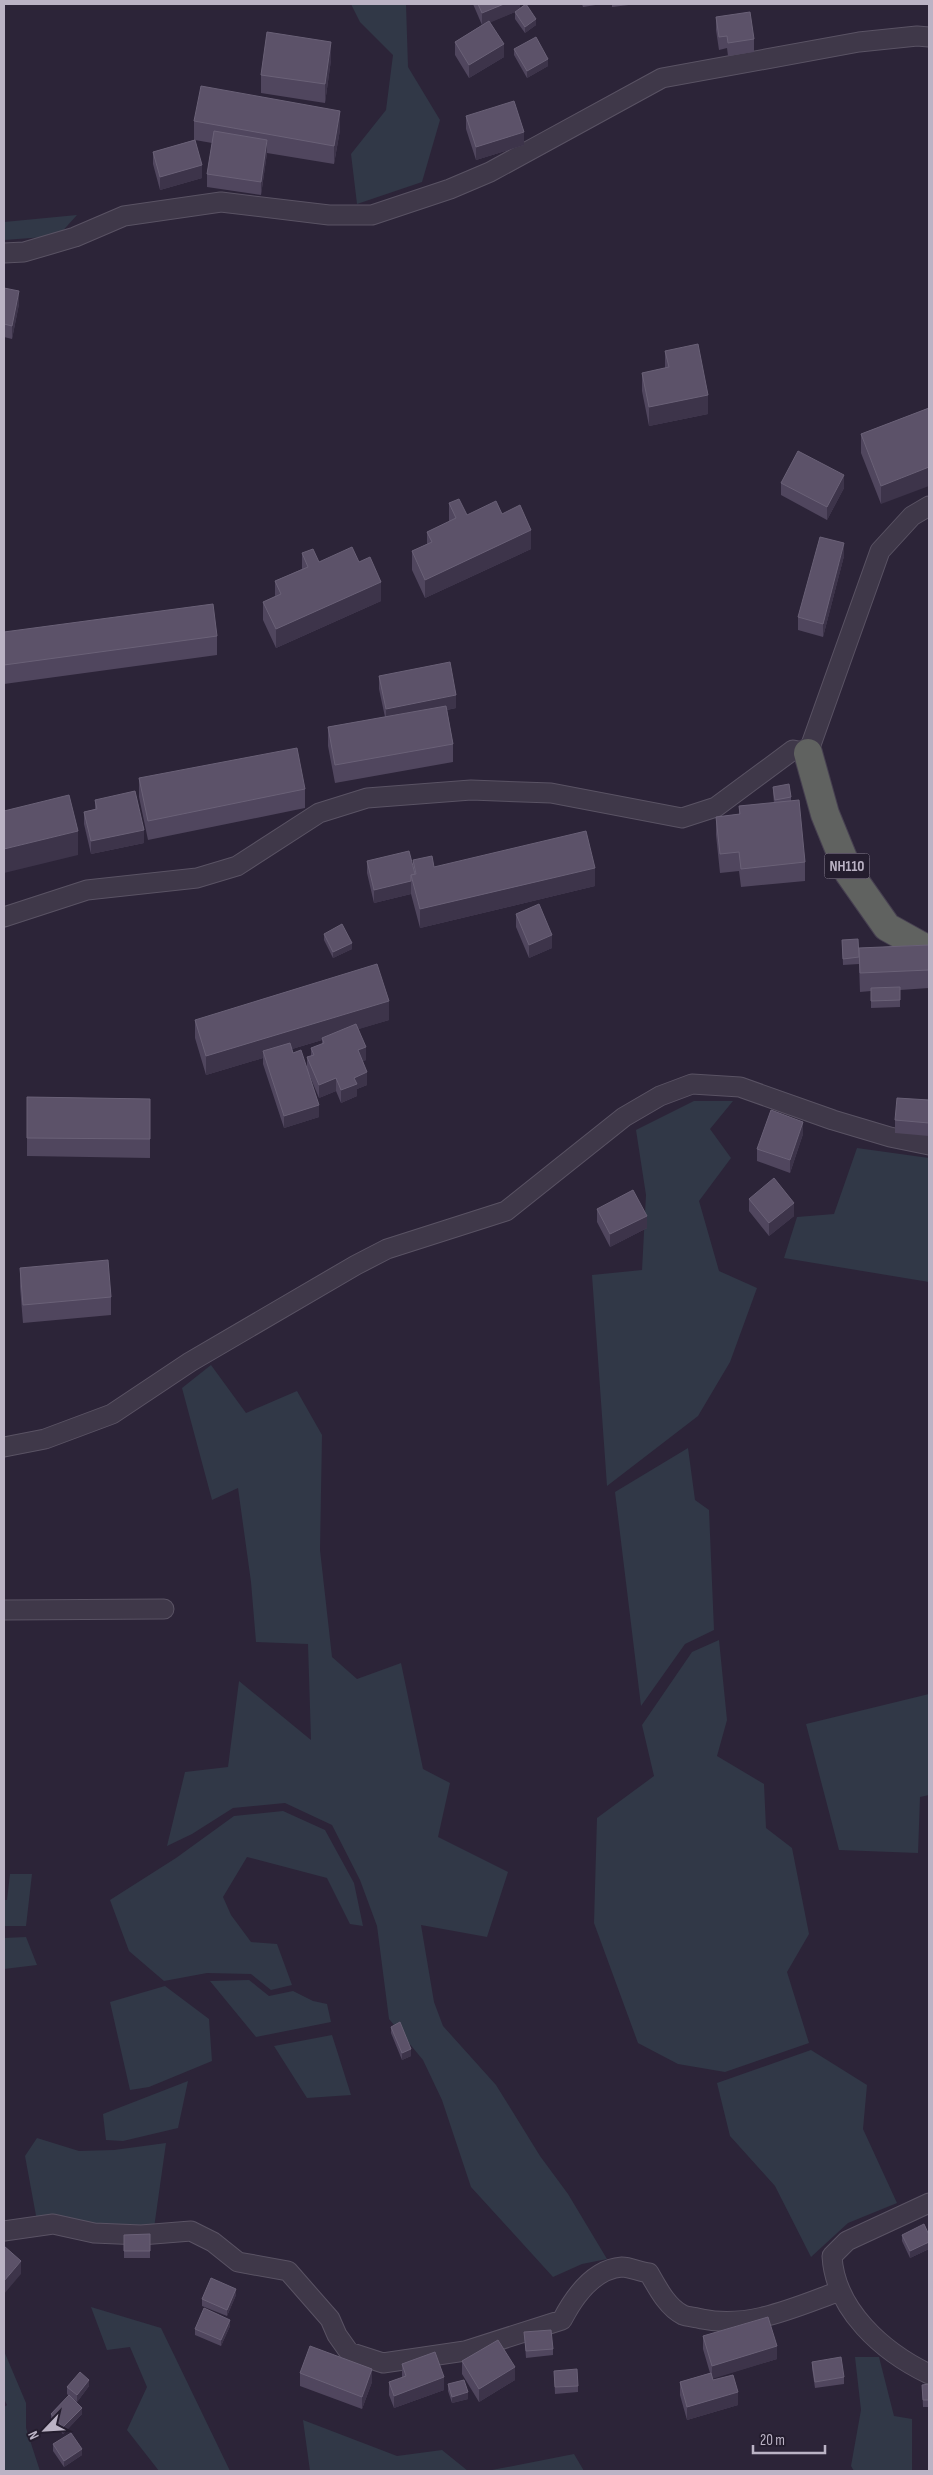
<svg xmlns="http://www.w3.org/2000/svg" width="933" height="2475" font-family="'Sofia Sans Condensed',sans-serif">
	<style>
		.green { fill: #313847 }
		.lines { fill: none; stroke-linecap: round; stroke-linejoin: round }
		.minor-casing { stroke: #5a5364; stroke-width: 21 }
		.trunk-casing { stroke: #474051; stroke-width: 30 }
		.minor { stroke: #3f3849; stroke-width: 19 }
		.trunk { stroke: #606260; stroke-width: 28 }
		.wall { fill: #50465e; fill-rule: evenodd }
		.shaded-wall { fill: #3d344a }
		.building { fill: #5c5269; stroke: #6a6177 }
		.labels { text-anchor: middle; stroke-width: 4; stroke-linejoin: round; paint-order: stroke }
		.shield { fill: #241d2e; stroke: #8e8698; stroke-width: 1 }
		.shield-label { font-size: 15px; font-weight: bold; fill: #bbb3c5 }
	</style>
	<rect width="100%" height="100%" fill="#2c2438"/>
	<path class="green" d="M351,4H406L408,67L440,120L422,182L357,204L351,154L386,110L393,55L360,22Z
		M77,215L58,236L4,240V222Z
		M694,1101H733L710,1129L731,1158L699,1201L719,1271L757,1288L730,1362L698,1416L607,1486L592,1275L642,1270L646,1195L636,1130Z
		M857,1148L929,1158V1282L784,1258L797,1217L834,1214Z
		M211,1365L246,1413L297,1391L322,1435L320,1550L332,1657L357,1679L401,1663L423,1769L450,1783L438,1837L508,1872L487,1937L421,1925L434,2002L443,2026L496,2085L540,2156L568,2194L607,2259L582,2264L553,2277L471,2187L442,2100L423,2060L389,2019L377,1926L360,1880L332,1825L285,1803L233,1808L192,1834L167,1846L185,1772L228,1767L239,1681L311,1740L308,1644L256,1642L251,1582L238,1488L212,1500L182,1388Z
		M688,1448L695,1500L709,1510L714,1630L685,1644L641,1706L615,1492Z
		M719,1640L727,1720L717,1756L764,1784L766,1828L792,1848L809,1934L787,1972L809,2043L725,2072L678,2064L638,2043L594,1923L597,1818L654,1776L642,1725L692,1652Z
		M929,1694V1795L920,1797L918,1853L839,1850L806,1724Z
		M283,1811L325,1830L354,1883L363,1926L350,1924L327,1878L247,1857L223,1897L231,1915L251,1942L277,1944L292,1985L271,1990L251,1974L207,1973L164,1981L129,1951L110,1900L176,1858L234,1816Z
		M10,1874H32L26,1926H4V1900H7Z
		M26,1937L37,1965L4,1969V1938Z
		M249,1980L269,1996L293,1991L313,2001L327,2004L331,2022L256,2037L210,1981Z
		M165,1986L209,2019L212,2061L149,2087L130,2090L110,2002Z
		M332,2035L351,2095L307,2098L274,2046Z
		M811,2050L867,2085L863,2129L897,2203L848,2223L811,2257L775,2186L730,2136L717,2083Z
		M188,2081L178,2128L123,2141L106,2140L103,2114Z
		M37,2138L79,2151L114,2150L166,2143L154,2228L37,2221L25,2156Z
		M91,2307L161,2328L230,2471H159L127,2430L147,2387L130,2347L107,2350Z
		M4,2351L26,2403V2428L40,2471H4V2407L7,2405L4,2399Z
		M855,2357H879L894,2416L912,2419V2471H854L851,2466L861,2410Z
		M303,2420L397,2456L442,2450L468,2471H310Z
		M574,2454L584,2471H487Z"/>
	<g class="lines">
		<defs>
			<path id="minor" d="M4,253L24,252L75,237L124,216L221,202L329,215H372L450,189L490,172L662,78L859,42L917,36L929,37
				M4,917L87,890L197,878L237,866L319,813L367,798L471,790L551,793L682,818L716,807L793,750L808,753L880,551L912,516L929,506
				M4,1447L45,1439L112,1414L190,1362L356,1265L387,1249L506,1211L624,1117L660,1096L692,1084L740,1087L833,1120L890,1137L929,1145
				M4,1610L164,1609
				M929,2203L847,2241L832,2256C835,2310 883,2352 929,2374
				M4,2231L53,2224L94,2233L141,2235L191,2231L213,2242L238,2262L288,2271L330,2319L337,2335L349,2352L383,2363L465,2351L562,2320C574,2297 593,2269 622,2267C630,2267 640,2272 649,2273C657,2287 667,2307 683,2315C688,2317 696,2317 702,2319C750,2329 795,2307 840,2291"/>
			<path id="trunk" d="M808,753L825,814L849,873L887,927L923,947L929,948"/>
		</defs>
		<use href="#minor" class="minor-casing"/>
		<use href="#trunk" class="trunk-casing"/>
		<use href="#minor" class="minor"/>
		<use href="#trunk" class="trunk"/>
	</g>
	<path class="wall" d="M473,4H520V9L536,25L525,33L515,19V12L490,22L504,57L469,78L455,55V42L482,25Z
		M582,4H602L583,7Z
		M612,4H637L612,7Z
		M716,17L754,39V52L728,56L727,48L719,50L716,30Z
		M514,49L548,66L527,78L514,55Z
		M331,60L325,103L261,93V75Z
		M466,116L524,145L476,160L466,129Z
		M194,121L340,130L334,164L267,153L261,195L207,187V174L212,143L195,140L202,178L160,190L153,164V152L194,140Z
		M4,288L19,304L12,339L4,337Z
		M665,351L708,414L649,426L642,391V373L665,368Z
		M929,408L881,504L861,453V434Z
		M781,483L844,488L827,520L781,495Z
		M449,503L467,515L502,514L531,549L425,598L412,570V551L427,544V532L449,522Z
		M302,553L319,562H359L381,601L276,648L263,620V602L275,596V581L302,569Z
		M844,556L823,637L798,630V617Z
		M4,632L217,636V655L4,684Z
		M379,676L456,708L447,710L453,744V762L335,783L328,746V727L385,717L379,689Z
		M139,778L305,789V808L148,840L139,797Z
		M773,787L791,797V801L805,862V881L741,887L739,871L720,873L716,835V817L739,814V806L774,803L773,793Z
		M95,800L144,843L91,854L84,824V812L95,809Z
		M413,860L434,867L595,886L420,928L411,894L374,903L367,873V861L413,866Z
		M516,914L552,948L529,958L516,927Z
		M324,934L352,949L333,958L324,940Z
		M842,940L859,948L929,945V988L900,990V1007L871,1008V991L860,992L859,964L843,965Z
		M195,1020H389L358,1029L366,1060L363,1061L367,1085L357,1089V1096L341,1103L336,1091L319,1098L309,1074L319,1117L284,1128L263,1064V1058L206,1075L195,1038ZM322,1040V1044L311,1048V1056L307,1057V1069L293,1053L292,1049Z
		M27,1097L150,1099V1158L27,1156Z
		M929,1100V1136L895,1133V1120Z
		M803,1134L790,1173L757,1161V1149Z
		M749,1199L794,1216L769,1236L749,1211Z
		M597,1209L647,1228L610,1247L597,1222Z
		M20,1268L111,1297V1315L23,1323L20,1287Z
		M391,2027L411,2056L402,2060L391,2033Z
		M150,2234V2258H124V2235Z
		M902,2235H929V2249L910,2258L902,2241Z
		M236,2295L227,2316L202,2306V2299Z
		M230,2326L221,2346L195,2335V2329Z
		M524,2332L553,2349V2355L526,2358Z
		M703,2336L777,2359L713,2378V2380L738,2405L687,2420L680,2395V2382L710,2373L703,2349Z
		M462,2361L515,2380L479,2402L462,2374Z
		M812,2362L844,2377V2384L815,2388L812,2368Z
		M402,2364L444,2390L394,2408L389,2395V2382L402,2378Z
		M554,2371L578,2386V2392L555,2394Z
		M300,2373L372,2382L362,2409L300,2386Z
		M448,2384L468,2399L452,2403L448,2391Z
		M929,2384V2407H923L922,2385Z
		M89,2386L77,2402L72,2398L82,2414L63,2434L51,2421V2414L69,2396L67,2394V2387Z
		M53,2444L82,2455L64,2467L53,2451Z"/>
	<path class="shaded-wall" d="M504,4H520V10L482,26V13Z
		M536,19V25L525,33V27Z
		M331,42V60L325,103V84Z
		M504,44V57L469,78V65Z
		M548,59V66L527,78V71Z
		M340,111V130L334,164V146Z
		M524,132V145L476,160V147Z
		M267,140V153L261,195V182Z
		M202,165V178L160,190V177Z
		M19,291V304L12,339V326Z
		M708,395V414L649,426V407Z
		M929,467V486L881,504V486Z
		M844,475V488L827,520V507Z
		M531,530V549L425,598V580Z
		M844,543V556L823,637V624Z
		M381,582V601L276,648V629Z
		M456,695V708L386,722V709Z
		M144,830V843L91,854V841Z
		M78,831V855L4,873V849Z
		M595,868V886L420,928V909Z
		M411,881V894L374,903V890Z
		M552,935V948L529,958V945Z
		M352,943V949L333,958V952Z
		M389,1001V1020L323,1040L322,1038V1040L265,1057L263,1051V1058L206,1075V1056Z
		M366,1047V1060L358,1063V1050Z
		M367,1072V1085L357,1089V1096L341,1103V1090L354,1078Z
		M336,1078V1091L319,1098V1085Z
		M319,1105V1117L284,1128V1116Z
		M803,1122V1134L790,1173V1160Z
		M794,1203V1216L769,1236V1223Z
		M647,1216V1228L610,1247V1234Z
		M411,2049V2056L402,2060V2053Z
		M929,2242V2249L910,2258V2251Z
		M21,2261V2274L4,2294V2281Z
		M236,2289V2295L227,2316V2310Z
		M230,2320V2326L221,2346V2340Z
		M777,2346V2359L712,2379V2366Z
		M515,2367V2380L479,2402V2389Z
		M372,2369V2382L362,2409V2397Z
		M444,2377V2390L394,2408V2396Z
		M89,2380V2386L77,2402V2395Z
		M468,2392V2399L452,2403V2397Z
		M738,2392V2405L687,2420V2407Z
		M82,2408V2414L63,2434V2427Z
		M82,2449V2455L64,2467V2461Z"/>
	<path class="building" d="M478,4H504L482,13Z
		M526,4L536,19L525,27L515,12Z
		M750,12L754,39L728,43L727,36L719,37L716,17Z
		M489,21L504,44L469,65L455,42Z
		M267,32L331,42L325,84L261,75Z
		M536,37L548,59L527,71L514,49Z
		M201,86L340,111L334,146L194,121Z
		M514,101L524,132L476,147L466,116Z
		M214,131L267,140L261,182L207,174Z
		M195,140L202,165L160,177L153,152Z
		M4,288L19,291L12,326L4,324Z
		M698,344L708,395L649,407L642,373L669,367L665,351Z
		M929,408V467L881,486L861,434Z
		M798,451L844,475L827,507L781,483Z
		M459,499L467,515L496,501L502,514L520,505L531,530L425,580L412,551L432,542L427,532L456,518L449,503Z
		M820,537L844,543L823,624L798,617Z
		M352,547L359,562L370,557L381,582L276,629L263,602L281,594L275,581L308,567L302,553L313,549L319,562Z
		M213,604L217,636L4,665V632Z
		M450,662L456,695L386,709L379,676Z
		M446,706L453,744L335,765L328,727Z
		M297,748L305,789L148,821L139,778Z
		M789,784L791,797L775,800L773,787Z
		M135,791L144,830L91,841L84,812L97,809L95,800Z
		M69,795L78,831L4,849V811Z
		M799,800L805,862L741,869L739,852L720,854L716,817L740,814L739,806Z
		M586,831L595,868L420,909L411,875L416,874L413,860L432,856L434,867Z
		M409,851L415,874L411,875V881L374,890L367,861Z
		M539,904L552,935L529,945L516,914Z
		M342,924L352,943L333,952L324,934Z
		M858,939L859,957L843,959L842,940Z
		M929,945V970L860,973L859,948Z
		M377,964L389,1001L206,1056L195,1020Z
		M900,987V1000L871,1001V988Z
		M356,1024L366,1047L358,1050L367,1072L354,1078L357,1084L341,1090L336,1078L319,1085L307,1057L314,1055L311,1048L324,1043L322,1038Z
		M290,1043L293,1053L301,1050L319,1105L284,1116L263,1051Z
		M27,1097L150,1099V1139L27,1138Z
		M897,1098L929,1100V1123L895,1120Z
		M771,1110L803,1122L790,1160L757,1149Z
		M774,1178L794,1203L769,1223L749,1199Z
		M633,1190L647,1216L610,1234L597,1209Z
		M108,1260L111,1297L23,1305L20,1268Z
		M400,2022L411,2049L402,2053L391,2027Z
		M924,2224L929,2235V2242L910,2251L902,2235Z
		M150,2234V2251H124V2235Z
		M4,2246L21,2261L4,2281Z
		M211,2278L236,2289L227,2310L202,2299Z
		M204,2308L230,2320L221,2340L195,2329Z
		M768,2317L777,2346L712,2366L703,2336Z
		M551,2330L553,2349L526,2351L524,2332Z
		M498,2340L515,2367L479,2389L462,2361Z
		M310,2346L372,2369L362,2397L300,2373Z
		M435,2352L444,2377L394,2396L389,2382L406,2376L402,2364Z
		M841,2357L844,2377L815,2382L812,2362Z
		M577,2369L578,2386L555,2387L554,2371Z
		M80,2372L89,2380L77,2395L67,2387Z
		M711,2373L713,2380L733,2375L738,2392L687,2407L680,2382Z
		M464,2380L468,2392L452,2397L448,2384Z
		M929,2384V2400H923L922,2385Z
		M69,2395L82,2408L63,2427L51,2414Z
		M71,2433L82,2449L64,2461L53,2444Z"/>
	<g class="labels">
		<rect class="shield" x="824.5" y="853.5" width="45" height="25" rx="4"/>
		<g class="shield-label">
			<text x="847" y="871">NH110</text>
		</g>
	</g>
	<rect width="933" height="2475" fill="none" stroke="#bbb3c5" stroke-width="10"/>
	<g transform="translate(45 2430) rotate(245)" stroke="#241d2e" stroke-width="4" paint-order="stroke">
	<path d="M0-4L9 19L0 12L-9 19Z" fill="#bbb3c5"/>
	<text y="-8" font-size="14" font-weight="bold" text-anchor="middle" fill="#bbb3c5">N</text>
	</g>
	<path d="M753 2445v8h72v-8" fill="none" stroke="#bbb3c5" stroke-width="2.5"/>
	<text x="760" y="2445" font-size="15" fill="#bbb3c5" stroke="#241d2e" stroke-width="4" paint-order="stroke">20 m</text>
</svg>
